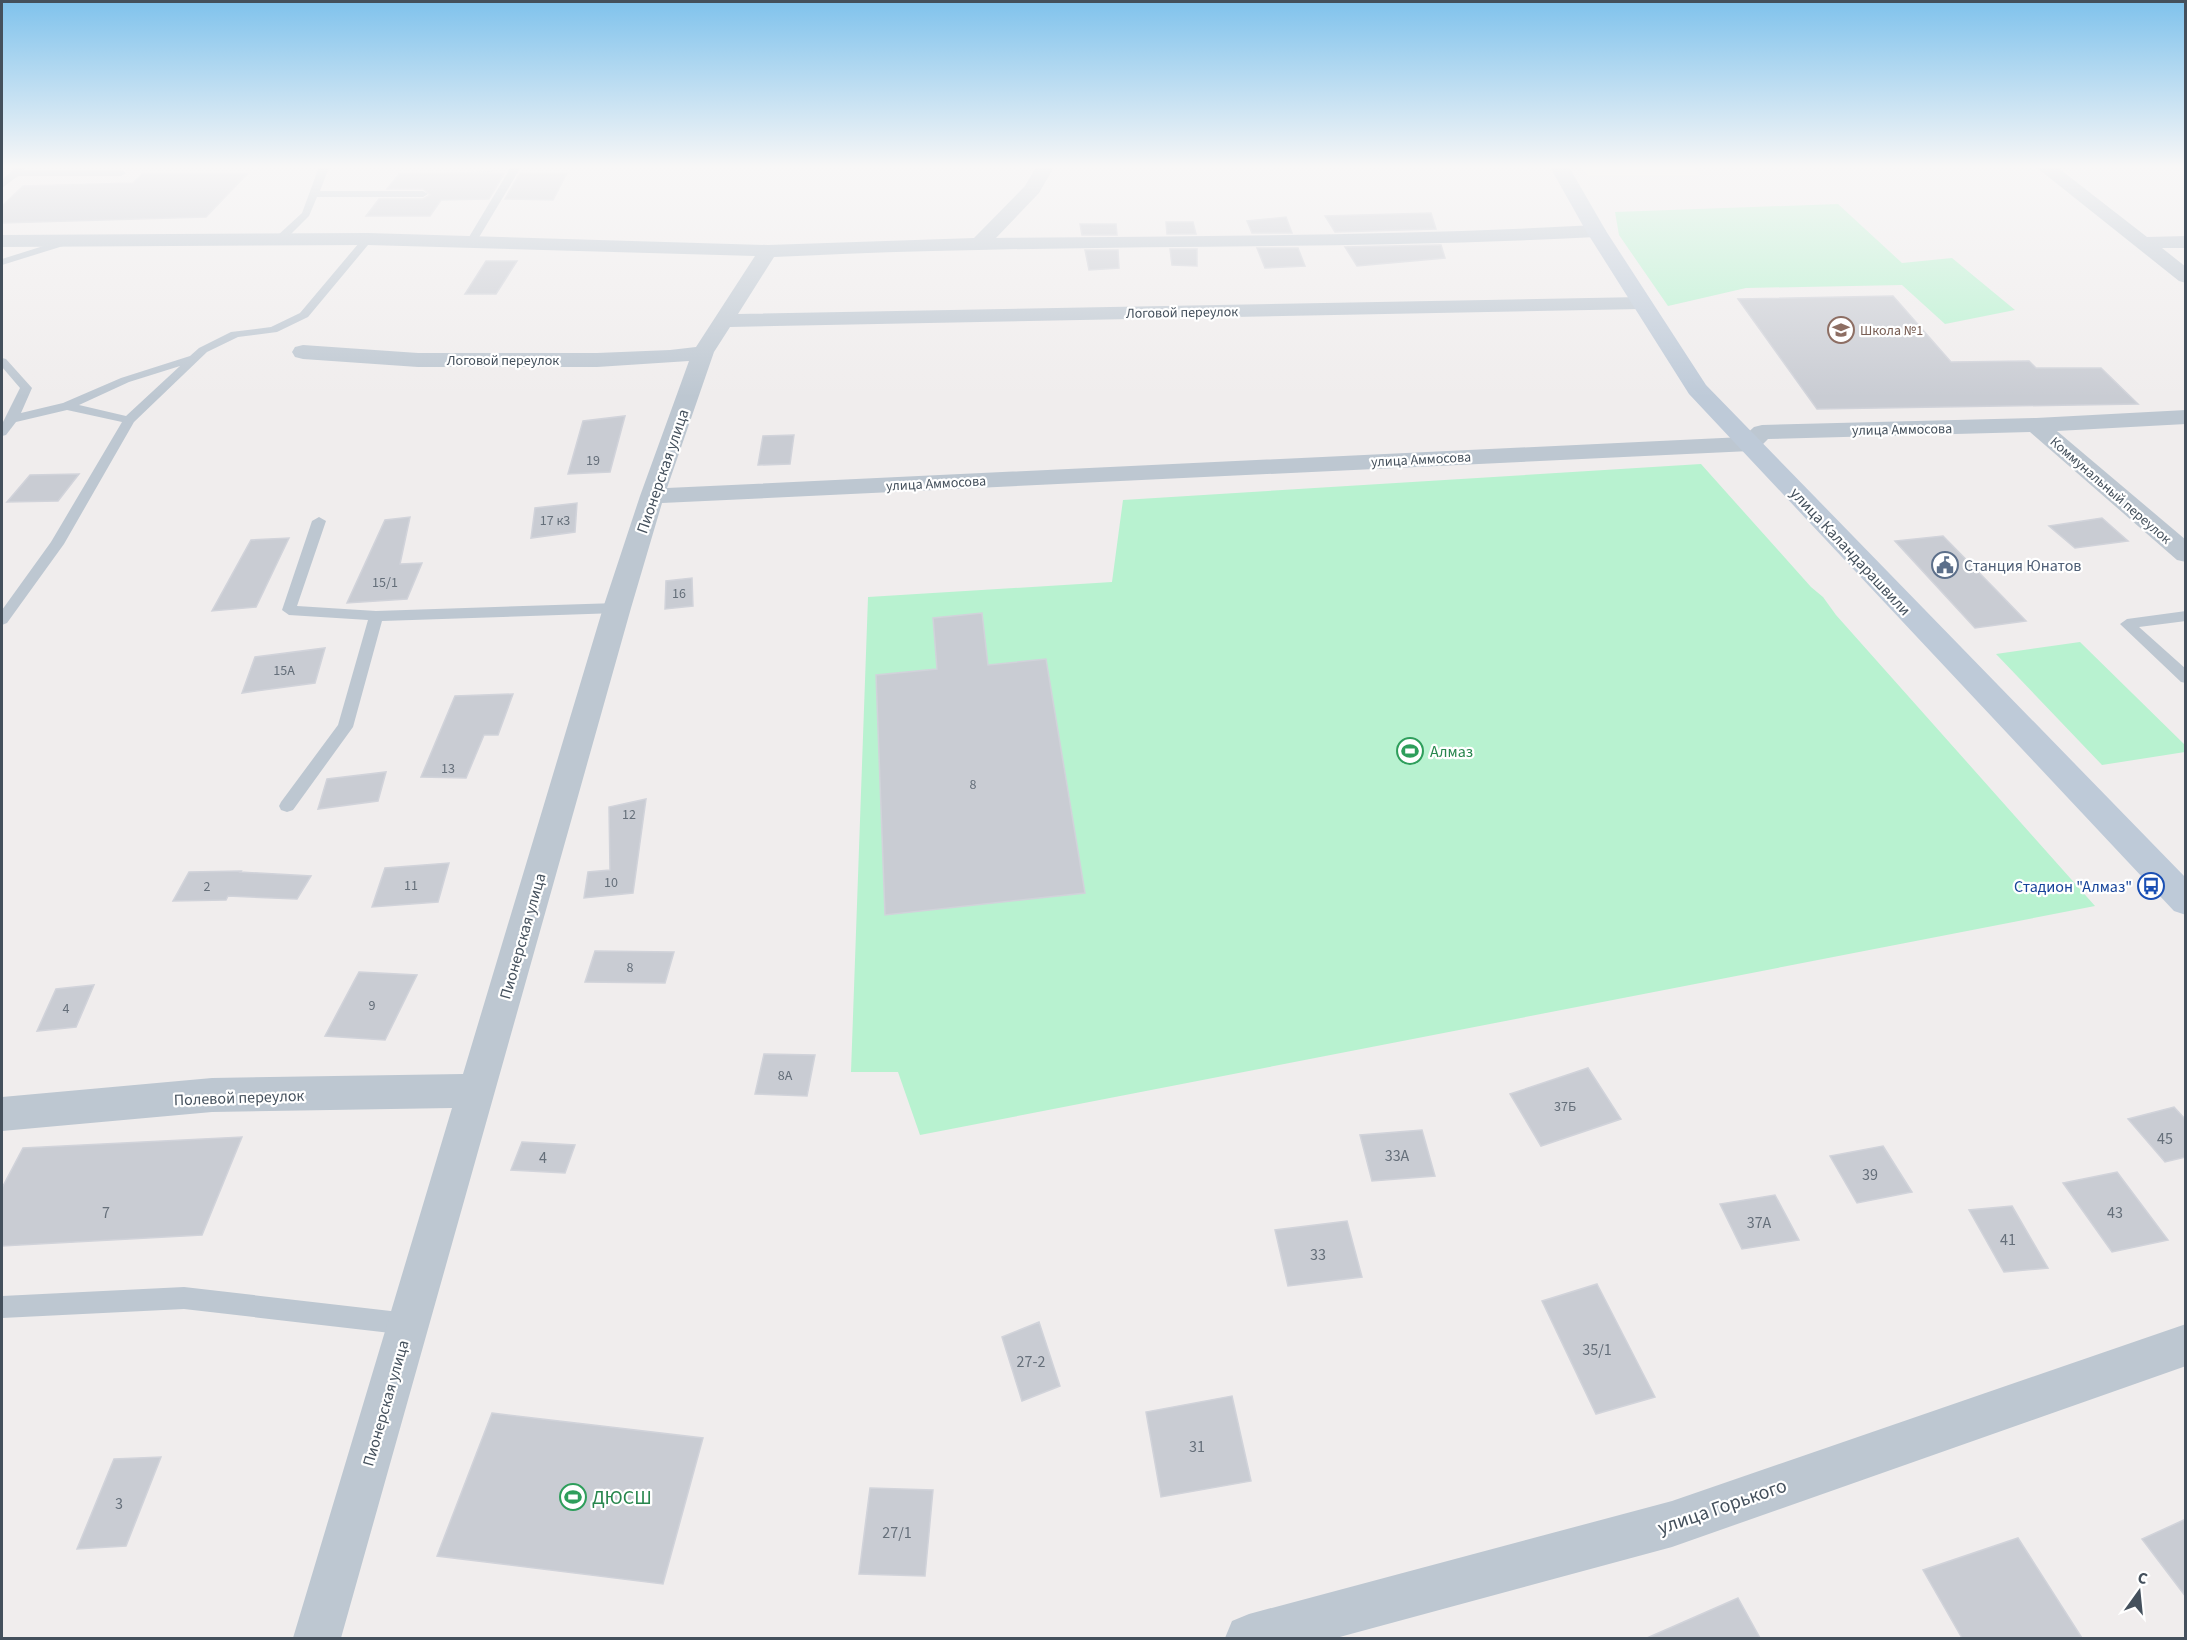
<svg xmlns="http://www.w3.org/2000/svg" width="2187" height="1640" font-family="'Source Sans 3',sans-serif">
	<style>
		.commercial { fill: #fdf7e5 }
		.green { fill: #b8f2d0 }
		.building { fill: #c9ccd3; stroke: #d1d3da; stroke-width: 1.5 }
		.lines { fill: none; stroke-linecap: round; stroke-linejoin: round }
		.service { fill: #bdc7d1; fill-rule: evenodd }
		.minor { fill: #bdc7d1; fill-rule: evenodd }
		.secondary { fill: #becad8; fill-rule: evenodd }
		.labels { text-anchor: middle; stroke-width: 4.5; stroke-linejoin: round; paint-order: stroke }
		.far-street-label { font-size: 14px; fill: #44505c; stroke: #fff }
		.far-education-label { font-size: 14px; fill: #785e54; stroke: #fff; text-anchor: start }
		.number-label { font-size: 14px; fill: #656f7a }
		.street-label { font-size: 16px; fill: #44505c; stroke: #fff }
		.service-label { font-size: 16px; fill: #4e5e75; stroke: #fff; text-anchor: start }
		.leisure-label { font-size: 16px; fill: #27864d; stroke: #fff; text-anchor: start }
		.transit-label { font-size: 16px; fill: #164399; stroke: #fff; text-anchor: end }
		.near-number-label { font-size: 16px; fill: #656f7a }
		.near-leisure-label { font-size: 20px; fill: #27864d; stroke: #fff; text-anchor: start }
		.near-street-label { font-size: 20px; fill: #44505c; stroke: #fff }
	</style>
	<rect width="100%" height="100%" fill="#f0eded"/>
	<path class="commercial" d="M1694,167L1701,176H1590L1580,168Z"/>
	<path class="green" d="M1838,204L1902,263L1952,258L2015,310L1945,324L1902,285L1746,288L1668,306L1619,235L1615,212Z
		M1701,464L1811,587L1823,597L1836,615L2095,906L920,1135L898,1072H851L868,597L1112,582L1123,500Z
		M2080,642L2185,745V752L2102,765L1996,654Z"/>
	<path class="building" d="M491,172L490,174H504L489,199L441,200L430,216H366L379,199H423L430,195L423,189H387L399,174Z
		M520,173H567L553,200L505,199Z
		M142,174H247L206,217L2,223V206L23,186L133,183Z
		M1431,213L1436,229L1335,232L1325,216Z
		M1286,217L1292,233H1252L1247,221Z
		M1166,222H1193L1196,234H1167Z
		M1080,224H1116L1117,235H1082Z
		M1441,245L1445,258L1357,266L1345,247Z
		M1257,248H1298L1305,266L1265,268Z
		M1170,249H1197V266L1172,265Z
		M1085,250H1118L1119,268L1089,270Z
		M486,261H517L496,294H465Z
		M1893,296L1951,362L2029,361L2036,368H2101L2138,404L1817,409L1738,299Z
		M625,416L610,472L568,474L583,421Z
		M794,435L790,464L758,465L763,436Z
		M79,474L58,501L7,502L30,475Z
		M577,503L575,532L531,538L535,508Z
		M410,517L400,564L422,563L407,599L347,603L385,520Z
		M2102,518L2128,541L2075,548L2049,526Z
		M1943,536L1997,591L2026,621L1975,628L1895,541Z
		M289,538L256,607L212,611L251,540Z
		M692,578L693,606L665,609L666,581Z
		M982,613L988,665L1046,659L1085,893L885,915L876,675L937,669L933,618Z
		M325,648L315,683L242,693L255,657Z
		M513,694L498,735H484L466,778L421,777L455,696Z
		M386,772L378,801L318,809L327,779Z
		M646,799L633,893L584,898L588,872L610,870L609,807Z
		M449,863L438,902L372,907L385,868Z
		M241,871L240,872L311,876L297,899L228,896L226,900L173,901L189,872Z
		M595,951L674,952L665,983L585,982Z
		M359,972L417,975L385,1040L325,1036Z
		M94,985L76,1027L37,1031L56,989Z
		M764,1054L815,1055L807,1096L755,1094Z
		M1588,1068L1621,1119L1541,1146L1510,1094Z
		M2174,1107L2186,1120V1157L2165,1162L2128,1119Z
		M1422,1130L1435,1176L1372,1181L1360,1135Z
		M242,1137L202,1235L2,1246V1188L23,1148Z
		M522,1142L575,1145L565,1173L511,1170Z
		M1883,1146L1912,1192L1857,1203L1830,1156Z
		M2117,1172L2168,1240L2112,1252L2063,1183Z
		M1775,1195L1799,1240L1742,1249L1720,1204Z
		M2012,1206L2048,1268L2004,1272L1969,1210Z
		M1347,1221L1362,1277L1288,1286L1275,1230Z
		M1597,1284L1655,1397L1596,1414L1542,1301Z
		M1039,1322L1060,1386L1022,1401L1002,1337Z
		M1232,1396L1251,1481L1161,1497L1146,1412Z
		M492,1413L703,1438L663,1584L437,1556Z
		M161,1457L126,1546L77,1549L114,1459Z
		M870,1488L933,1490L925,1576L859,1574Z
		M2186,1519V1597L2142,1539Z
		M2018,1538L2082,1638H1962L1923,1570Z
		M1738,1598L1760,1638H1647Z"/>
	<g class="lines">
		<path class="service" d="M16,167H26L24,170H121L126,173L121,176H18L2,188V180Z
			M319,167H329L320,191H423L428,194L423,197H317L309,216L285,240H277V236L302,213Z
			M511,167H521L475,244H467L466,242Z
			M72,237L77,240L76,242L2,265V259Z
			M364,237L373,239L308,317L277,332L238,337L207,352L134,422L64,544L7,623L2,625V610L51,542L122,422L67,410L16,422L6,435L2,436V424L20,388L2,367V358L6,359L32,388L21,413L63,403L121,378L190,356L199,348L231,332L271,327L300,313ZM180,366L126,416L79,405L129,382Z
			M319,517L326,521L297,606L376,611L617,603L624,608L617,613L382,621L353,727L293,810L287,812L281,810L279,806L281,802L338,725L368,620L289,615L282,610L312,521Z
			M2186,611V621L2139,627L2186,669V683L2181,682L2120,624L2127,619Z
			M184,1287L408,1313L416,1316L419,1324L416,1332L408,1335L184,1309L2,1318V1296Z"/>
		<path class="minor" d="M1036,167H1054L1039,193L996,238C1196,236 1396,236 1596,225L1603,227L1606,231L1603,235L1596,237C1390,248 1184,245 978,250C910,251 842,254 774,257L738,314L1641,297L1648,299L1651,303L1648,307L1641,309L730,327L714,352L667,488L1743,437L1754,427L1762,425L2036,418L2186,410V424L2057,431L2186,540V562L2177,560L2030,432L1768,439L1758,449L1750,451L662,503L631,608L341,1638H293L452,1108L212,1112L2,1131V1097L212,1078L463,1074L603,608L640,496L689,361L597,367H418L303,359L295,357L292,352L295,347L303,345L418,353H597L670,350L696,347L755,256L368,245L2,247V235L368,233L768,245L974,238L1025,186Z
			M2036,167H2057L2147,237L2186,236V248H2162L2186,267V283L2179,281Z
			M2186,1324V1366L1672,1547L1336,1638H1225L1232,1621L1249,1614L1672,1501Z"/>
		<path class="secondary" d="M1550,167H1569L1606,231L1706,385L2186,878V915L2174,911L1689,394L1586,231Z"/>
	</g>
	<linearGradient id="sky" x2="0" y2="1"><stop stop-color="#7fc2ec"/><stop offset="0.42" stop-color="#f8f7f7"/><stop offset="1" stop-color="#f8f7f7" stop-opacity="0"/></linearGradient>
	<rect width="2187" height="397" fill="url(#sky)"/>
	<defs>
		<symbol id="school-ring" viewBox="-11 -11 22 22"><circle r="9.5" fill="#fff" stroke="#8d6e63" stroke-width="1.5"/><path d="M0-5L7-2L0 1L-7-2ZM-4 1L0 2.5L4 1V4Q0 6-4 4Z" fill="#8d6e63"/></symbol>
		<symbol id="civic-ring" viewBox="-11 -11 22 22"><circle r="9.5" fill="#fff" stroke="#5c6f8a" stroke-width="1.5"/><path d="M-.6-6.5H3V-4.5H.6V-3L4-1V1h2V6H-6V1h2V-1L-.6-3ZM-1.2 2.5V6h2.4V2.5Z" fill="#5c6f8a"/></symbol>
		<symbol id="stadium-ring" viewBox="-11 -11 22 22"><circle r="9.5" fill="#fff" stroke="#2e9e5b" stroke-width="1.5"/><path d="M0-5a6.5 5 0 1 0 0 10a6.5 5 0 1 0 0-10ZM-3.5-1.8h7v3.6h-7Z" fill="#2e9e5b"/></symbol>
		<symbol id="bus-ring" viewBox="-11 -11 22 22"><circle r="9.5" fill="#fff" stroke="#1a4fb4" stroke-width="1.5"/><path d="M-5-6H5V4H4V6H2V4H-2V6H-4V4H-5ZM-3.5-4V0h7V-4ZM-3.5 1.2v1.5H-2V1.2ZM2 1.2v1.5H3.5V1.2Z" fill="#1a4fb4"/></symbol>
	</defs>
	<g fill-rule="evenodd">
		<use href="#school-ring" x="1826" y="315" width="30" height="30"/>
		<use href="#civic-ring" x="1930" y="550" width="30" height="30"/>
		<use href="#stadium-ring" x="1395" y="736" width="30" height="30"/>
		<use href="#bus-ring" x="2136" y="871" width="30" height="30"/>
		<use href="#stadium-ring" x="558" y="1482" width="30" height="30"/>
	</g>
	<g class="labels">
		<g class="far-street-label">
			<text transform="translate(1182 312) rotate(-1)" y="5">Логовой переулок</text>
			<text x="503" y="365">Логовой переулок</text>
			<text transform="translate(1902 429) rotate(-1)" y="5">улица Аммосова</text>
			<text transform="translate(1421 459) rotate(-3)" y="5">улица Аммосова</text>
			<text transform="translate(936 483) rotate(-3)" y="5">улица Аммосова</text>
			<text transform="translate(2111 490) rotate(41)" y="5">Коммунальный переулок</text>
		</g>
		<g class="far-education-label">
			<text x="1860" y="335">Школа №1</text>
		</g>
		<g class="number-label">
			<text x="593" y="465">19</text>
			<text x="555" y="525">17 к3</text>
			<text x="385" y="587">15/1</text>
			<text x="679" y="598">16</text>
			<text x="284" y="675">15А</text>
			<text x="448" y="773">13</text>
			<text x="973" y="789">8</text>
			<text x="629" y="819">12</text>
			<text x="611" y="887">10</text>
			<text x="411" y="890">11</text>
			<text x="207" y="891">2</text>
			<text x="630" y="972">8</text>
			<text x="372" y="1010">9</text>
			<text x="66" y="1013">4</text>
			<text x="785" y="1080">8А</text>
			<text x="1565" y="1111">37Б</text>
		</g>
		<g class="street-label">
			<text transform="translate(662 471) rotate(-71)" y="6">Пионерская улица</text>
			<text transform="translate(1851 551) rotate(47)" y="6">улица Каландарашвили</text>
			<text transform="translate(522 936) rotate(-74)" y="6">Пионерская улица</text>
			<text transform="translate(239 1097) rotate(-2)" y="6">Полевой переулок</text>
			<text transform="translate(385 1403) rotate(-74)" y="6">Пионерская улица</text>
		</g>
		<g class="service-label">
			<text x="1964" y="571">Станция Юнатов</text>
		</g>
		<g class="leisure-label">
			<text x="1430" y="757">Алмаз</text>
		</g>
		<g class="transit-label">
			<text x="2132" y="892">Стадион "Алмаз"</text>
		</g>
		<g class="near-number-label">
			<text x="2165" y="1144">45</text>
			<text x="1397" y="1161">33А</text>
			<text x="543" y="1163">4</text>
			<text x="1870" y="1180">39</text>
			<text x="106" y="1218">7</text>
			<text x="2115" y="1218">43</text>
			<text x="1759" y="1228">37А</text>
			<text x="2008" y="1245">41</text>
			<text x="1318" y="1260">33</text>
			<text x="1597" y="1355">35/1</text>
			<text x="1031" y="1367">27-2</text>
			<text x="1197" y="1452">31</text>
			<text x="119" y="1509">3</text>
			<text x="897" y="1538">27/1</text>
		</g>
		<g class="near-leisure-label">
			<text x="592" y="1504">ДЮСШ</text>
		</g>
		<g class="near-street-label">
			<text transform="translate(1722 1506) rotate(-19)" y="7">улица Горького</text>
		</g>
	</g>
	<rect width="2187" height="1640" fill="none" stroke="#44505c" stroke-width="6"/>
	<g transform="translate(2139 1592) rotate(15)" stroke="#ffffff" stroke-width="4.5" paint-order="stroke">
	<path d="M0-4.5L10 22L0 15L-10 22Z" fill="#44505c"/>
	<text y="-9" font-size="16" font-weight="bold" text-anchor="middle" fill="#44505c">С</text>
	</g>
</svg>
